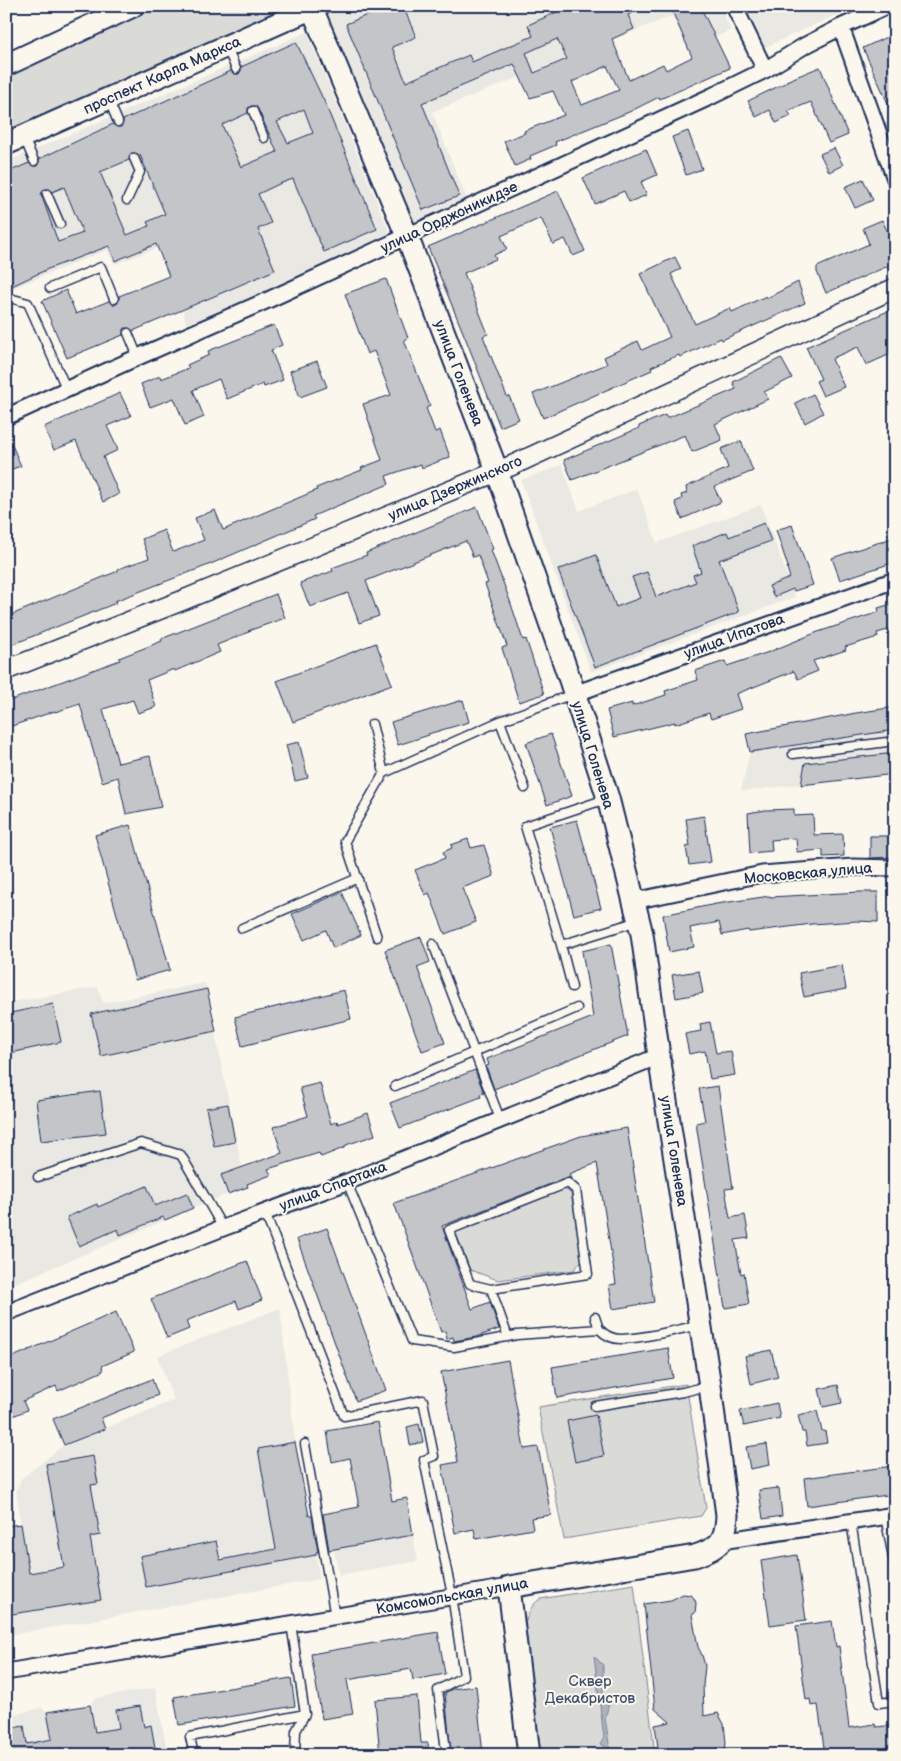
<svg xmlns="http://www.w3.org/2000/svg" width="901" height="1761" font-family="'Balsamiq Sans',sans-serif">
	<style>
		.built { fill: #eae8e2 }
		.green { fill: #dadad7; stroke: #7a849a }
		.water { fill: #afb3bb; stroke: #747e96 }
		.building { fill: #c3c5c9; stroke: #1b2f5e; fill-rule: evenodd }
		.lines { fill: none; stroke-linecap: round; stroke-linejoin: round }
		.service-casing { stroke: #1b2f5e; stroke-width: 11 }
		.minor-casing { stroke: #1b2f5e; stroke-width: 19 }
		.tertiary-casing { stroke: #1b2f5e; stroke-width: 22 }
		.secondary-casing { stroke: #1b2f5e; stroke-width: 25 }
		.service { stroke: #fbf7ec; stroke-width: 8 }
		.minor { stroke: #fbf7ec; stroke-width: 15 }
		.tertiary { stroke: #fbf7ec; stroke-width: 19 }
		.secondary { stroke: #fbf7ec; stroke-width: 21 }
		.labels { text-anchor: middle; stroke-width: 4; stroke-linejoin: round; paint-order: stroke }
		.street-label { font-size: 15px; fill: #1b2f5e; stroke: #fbf7ec }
		.park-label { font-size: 15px; fill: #415176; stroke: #fbf7ec }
	</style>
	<rect width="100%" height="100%" fill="#fbf7ec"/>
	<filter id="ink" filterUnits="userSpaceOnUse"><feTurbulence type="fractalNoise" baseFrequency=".02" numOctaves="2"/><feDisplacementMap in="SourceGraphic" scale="10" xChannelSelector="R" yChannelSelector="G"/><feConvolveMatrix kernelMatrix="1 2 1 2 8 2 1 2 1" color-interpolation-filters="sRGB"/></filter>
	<g filter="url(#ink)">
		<path class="built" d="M338,6H720L731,30L689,50L672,16L432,112L468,202L427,218L415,222L405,213L323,21L326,12Z
			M742,6H856L761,49Z
			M307,32L391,236L187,328L183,309L158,248L115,264L107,250L6,291V162Z
			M562,465L579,511L637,489L657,543L761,505L795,597L591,672L521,480Z
			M895,707V774L741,791L750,752L746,734L856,713Z
			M205,983L242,1168L221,1176L228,1194L6,1287V1003L98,987L103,1003Z
			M280,1308L295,1442L320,1579L10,1635L6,1614V1526L21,1524L16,1491L21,1479L64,1445L174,1400L157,1356Z
			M413,1535L418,1561L339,1575L334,1549Z
			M155,1688L168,1755H6V1716L42,1708L47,1712L90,1705L95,1698Z"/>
		<path class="green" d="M152,6H280L282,10L6,133V71Z
			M564,1189L571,1193L583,1259L574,1270L498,1280L470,1270L456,1233L460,1229Z
			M686,1384L706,1508L701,1516L564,1539L538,1407Z
			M634,1584L655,1755H541L525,1624C528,1614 531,1605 540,1599Z"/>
		<path class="water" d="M594,1656L603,1665V1696L609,1704L605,1718L610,1750L601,1744L604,1738Z"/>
		<path class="building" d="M388,6H403L416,37L392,47L406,82L469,55L472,62L533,36L528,25L570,6H646L628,15L634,29L612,39L629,80L663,64L666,70L692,57L670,6H700L730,68L660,99L659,97L629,112L555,142L556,145L530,156L531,159L515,166L504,141L525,133L524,131L564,115L553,91L530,98L514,64L422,103L459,196L423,210L346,24ZM557,39L567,59L534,73L526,53ZM607,66L619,90L582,105L572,82Z
			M895,33V119L863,48Z
			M296,42L324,101L377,229L324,252L293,179L279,184L258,194L271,223L258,229L275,270L133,331L129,328H125L123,332V335L67,358L42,301L66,290L76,314L109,301L113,304H117L119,300V296L169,276L156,244L115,261L109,246L48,269L12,286L6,267V173L29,163L33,166H37L39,162V159L113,124L117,127H121L123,123V120L231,71L235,74H239L241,70V67ZM251,106H256L258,109L277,152L241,167L222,125L248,113V108ZM304,109L313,133L288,143L277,122ZM131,153H135L140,155L165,214L147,222L149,226L127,235L100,172L129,160ZM64,187L83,233L58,242L41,194L45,189H50L52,192Z
			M820,67L848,135L829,143L811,102L788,111L791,116L776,123L770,110L756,117L748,101L787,82L786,81Z
			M688,131L702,169L686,175L672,137Z
			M834,148L843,165L829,172L820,154Z
			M646,149L657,175L641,182L647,195L629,202L624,191L595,204L583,178Z
			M863,179L873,200L855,208L845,187Z
			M558,191L585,251L573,256L565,239L553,244L541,218L501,236L507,249L494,255L496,259L464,273L488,334L483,336L507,397L509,396L519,419L500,427L467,342L428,247Z
			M882,220L895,247V263L826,293L817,272V267L869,244L863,228Z
			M675,257L681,269L671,274L695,324L730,308L732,312L766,296L767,298L798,282L805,303L722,340L721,338L680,357L679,355L651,367L652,370L543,418L533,394L607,364L604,357L638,341L642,350L670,337L640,274Z
			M386,279L408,338L404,340L430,406L426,408L435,432L440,430L450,457L422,468L421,464L386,476L389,484L313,516L315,519L206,566L115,601L116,603L6,647V617L118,571V569L149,558L142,539L164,530L173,552L204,540L195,518L215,510L223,530L317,490L316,488L362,470L361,468L382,460L363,404L391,395L374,351L367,354L345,294Z
			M895,308V352L866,365L858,347L835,357L832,359L844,387L823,396L816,381L821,379L806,347Z
			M274,325L282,345L271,350L283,380L264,387L263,384L227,399L219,379L193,390L204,417L185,425L174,398L150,407L141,384L160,376L161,379L189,368L187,365L209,355L208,351Z
			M781,358L792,378L764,392L768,399L715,424L722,440L692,452L685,435L572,480L564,460L639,428V426L665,415L667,418L736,389L733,382Z
			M317,361L327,387L300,397L290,371Z
			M120,393L131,416L107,426L118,450L103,457L119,494L103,502L76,441L54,450L44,427Z
			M813,394L823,413L805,423L795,403Z
			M6,431L21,466L6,471Z
			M741,441L753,471L714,487L721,502L682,519L675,502L682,499L681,495L687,493L686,487L728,468L721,449Z
			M477,507L493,549L491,550L510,601L523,640L526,639L544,694L519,702L502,648L507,646L485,584L488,583L478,555L473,557L466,541L366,581L379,616L359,623L348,593L310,607L300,583L333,571L332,568L367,555L366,553Z
			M764,523L771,541L719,560L739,612L595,667L558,570L596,555L616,607L640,598L632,577L647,572L656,597L696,582L693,575L701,572L692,546L727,532L729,537Z
			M792,525L813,585L794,591L793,589L774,597L769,586L790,578L787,568L788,567L776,530Z
			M895,537V562L840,580L832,558Z
			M276,594L285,618L248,631L249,632L217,645L220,652L175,671L174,669L147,680L156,707L138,713L133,700L103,709L118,763L150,756L161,807L126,814L118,777L102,782L80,704L55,712V711L6,728V702L120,660L119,658L162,641L161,639Z
			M895,603V628L877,633L878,637L845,647L846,650L813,661L818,671L798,679L794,671L736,694L741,709L711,719L709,713L675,724V722L614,737L607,710L632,703V706L666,695L665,691L698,680L695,671L725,661L727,666L769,652L815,633L879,612L878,608Z
			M376,643L392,684L293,722L277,681Z
			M463,700L469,722L428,734L429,735L398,745L391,722Z
			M895,707V730L750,752L746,734L856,713Z
			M551,734L572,796L547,805L526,743Z
			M299,742L308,778L295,781L286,745Z
			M895,753V774L801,785L805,763Z
			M794,809V816L813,815L814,835L843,834L844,856L823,857V850L797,852L796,838L771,840L772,851L750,853L748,813L766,810Z
			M704,816L711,862L689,865L686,847L690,846L686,819Z
			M577,820L601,908L574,915L550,827Z
			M130,825L170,970L135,980L95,835Z
			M870,836H895V857L870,858Z
			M468,839L471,848L484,845L494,876L462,888L476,922L445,934L429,893L425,895L415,870L445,858L443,852L452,848L451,845Z
			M342,892L361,935L333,948L326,930L304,940L292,914Z
			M860,892H878V922L857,921L812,924L749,932L748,930L722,935L719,922L690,928L694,947L669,952L663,915L716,904L770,896V897Z
			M421,937L430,962L417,967L445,1043L422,1051L385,950Z
			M611,944L628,1036L494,1089L486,1066L489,1065L487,1059L593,1017L582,951Z
			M842,965L846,989L804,997L799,973Z
			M699,971L703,993L676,998L672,975Z
			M207,989L216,1031L101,1056L91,1014Z
			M344,990L351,1019L242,1046L235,1017Z
			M53,1004L61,1042L6,1054V1014Z
			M710,1022L716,1053L731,1051L735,1075L710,1079L705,1051L689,1054L685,1034L701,1031L700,1024Z
			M475,1070L484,1093L480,1094L481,1097L400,1128L390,1103Z
			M320,1083L331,1124L337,1121L338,1124L368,1113L375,1135L346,1145V1147L321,1157L319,1153L268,1169L271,1175L247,1184L248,1187L228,1194L221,1175L282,1153L273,1127L308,1116L300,1088Z
			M718,1086L733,1188L725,1189L730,1218L745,1215L749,1238L735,1240L741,1274L744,1273L749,1304L725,1308L696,1123L705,1121L699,1089Z
			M100,1091L106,1133L41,1141L36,1100Z
			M228,1104L235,1142L214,1146L206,1108Z
			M627,1128L654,1302L613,1309L609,1285L616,1284L597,1163L569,1174L571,1178H566L442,1226L472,1309L490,1302L499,1329L476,1337L454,1341L453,1337L447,1339L445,1331L441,1332L394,1203L581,1136Z
			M147,1186L155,1206L187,1193L193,1208L165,1220L163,1217L120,1235L118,1229L79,1246L67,1217L97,1204L98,1207Z
			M327,1228L386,1390L356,1401L297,1239Z
			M247,1261L262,1300L239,1309L236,1301L186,1321L189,1329L167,1338L151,1299Z
			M116,1312L134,1352L102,1366L103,1371L58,1391L56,1386L23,1401L27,1410L6,1419V1360Z
			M668,1348L673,1378L557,1398L552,1367Z
			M771,1350L778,1377L751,1384L745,1356Z
			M508,1360L524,1449L538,1447L551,1515L531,1518L533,1529L476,1539L474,1529L455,1533L442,1465L458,1462L441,1372Z
			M152,1379L158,1395L101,1418L105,1429L64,1445L53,1419Z
			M838,1385L842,1403L823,1407L819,1389Z
			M777,1403L780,1418L744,1426L740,1411Z
			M817,1411L822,1431H825L827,1443L807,1446L805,1432H802L798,1415Z
			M596,1415L604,1456L575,1462L567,1421Z
			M378,1422L392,1501L407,1498L413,1535L329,1550L323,1514L359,1507L350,1458L332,1462L327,1431Z
			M419,1424L423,1442L410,1445L407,1427Z
			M295,1442L309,1516H312L318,1552H316V1555L146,1587L140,1556L216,1541L220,1560L276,1549L258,1449Z
			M767,1444L770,1465L750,1469L746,1447Z
			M93,1456L98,1484L91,1485L100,1535L90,1537L101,1600L6,1615V1526L21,1524L29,1573L64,1567L46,1464Z
			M893,1466L895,1494L807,1506L804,1478Z
			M779,1488L782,1516L763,1519L759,1490Z
			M797,1555L806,1620L770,1625L761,1561Z
			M683,1594L691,1595L694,1598L696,1603L695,1613L692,1615L698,1647L702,1655L705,1666L703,1685L704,1716L718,1713L724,1724L726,1743L724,1755H659L655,1725L670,1722L655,1709L644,1604L671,1600Z
			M832,1621L836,1647L839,1646L849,1728L875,1724L876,1727L895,1725V1753L825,1755L818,1705L811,1706L810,1699L806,1700L796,1626Z
			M438,1632L445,1674L413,1680L411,1669L347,1680L353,1714L322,1719L311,1654Z
			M291,1678L295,1706L179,1725L174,1697Z
			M476,1686L483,1755H451L445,1693L452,1689Z
			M417,1696L421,1743H428L429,1755H380L375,1700Z
			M90,1705L95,1732L119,1728L116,1710L140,1706L144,1727L151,1725L156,1753L145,1755H6V1729L24,1726L27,1744L52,1739L47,1712Z"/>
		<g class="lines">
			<defs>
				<path id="service" d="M227,48L236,69
					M109,101L118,122
					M253,111L264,138
					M24,138L34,161
					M47,194L60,224
					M127,200L140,172L134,158
					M50,288L101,267L114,299
					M6,297L28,303L67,390
					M128,333L138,357
					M500,721L525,788
					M372,724L384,773L500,721L573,694
					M793,754L895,741
					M242,928L358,878
					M377,937L345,841L384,773
					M433,944L500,1119
					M561,945L638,921
					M572,987L561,945L525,826L606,799
					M395,1086L577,1008
					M38,1177L141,1143L181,1155L223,1228
					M347,1182L412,1341L454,1347L517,1335L599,1329C604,1334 612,1339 620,1339C643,1339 676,1330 699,1325
					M265,1213L344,1416L423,1400L434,1456L424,1460L452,1595L464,1676L438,1690L446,1750
					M491,1289L588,1274L576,1190L568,1183L449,1230L470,1284L491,1289L508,1337
					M595,1317L599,1329
					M595,1406L683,1392L708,1386
					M305,1444L335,1617
					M885,1516L895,1568
					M851,1521L879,1703L895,1701
					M291,1624L305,1714L296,1731L295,1753
					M194,1755L190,1737L305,1714"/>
				<path id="minor" d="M734,6L765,70
					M841,27L895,179
					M6,417L138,357L268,300L712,96L765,70L804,46L841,27L887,6
					M574,694L895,580
					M634,901L762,874L853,867L895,868
					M6,1313L223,1228L347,1182L659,1056
					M721,1541L895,1515
					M6,1672L509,1587"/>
				<path id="tertiary" d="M6,670L181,601L513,465L895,288"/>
				<path id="secondary" d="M311,6L407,236L497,471L570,680L608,798L642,934L659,1056L710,1386L727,1515C726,1542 719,1548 695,1556L509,1587L529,1755
					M6,65L133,6
					M6,144L317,6"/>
			</defs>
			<use href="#service" class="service-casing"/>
			<use href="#minor" class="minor-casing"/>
			<use href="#tertiary" class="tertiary-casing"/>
			<use href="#secondary" class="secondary-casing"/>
			<use href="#service" class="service"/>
			<use href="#minor" class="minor"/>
			<use href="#tertiary" class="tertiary"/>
			<use href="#secondary" class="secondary"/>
		</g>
	</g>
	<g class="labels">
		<g class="street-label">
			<text transform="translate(162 75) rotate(-24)" y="5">проспект Карла Маркса</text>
			<text transform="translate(449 217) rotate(-25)" y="5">улица Орджоникидзе</text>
			<text transform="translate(459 373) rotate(69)" y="5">улица Голенева</text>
			<text transform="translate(455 488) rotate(-23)" y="5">улица Дзержинского</text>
			<text transform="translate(734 636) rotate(-20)" y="5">улица Ипатова</text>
			<text transform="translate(593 755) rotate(73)" y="5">улица Голенева</text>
			<text transform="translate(808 873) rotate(-5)" y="5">Московская улица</text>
			<text transform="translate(674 1151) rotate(81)" y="5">улица Голенева</text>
			<text transform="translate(333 1186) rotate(-21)" y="5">улица Спартака</text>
			<text transform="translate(452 1596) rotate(-10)" y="5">Комсомольская улица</text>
		</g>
		<g class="park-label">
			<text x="590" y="1686">Сквер<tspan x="590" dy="17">Декабристов</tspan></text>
		</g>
	</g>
	<rect width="901" height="1761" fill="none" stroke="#fbf7ec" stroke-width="25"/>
	<rect x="12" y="12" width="876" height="1736" fill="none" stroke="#1b2f5e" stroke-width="2" filter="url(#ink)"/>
</svg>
